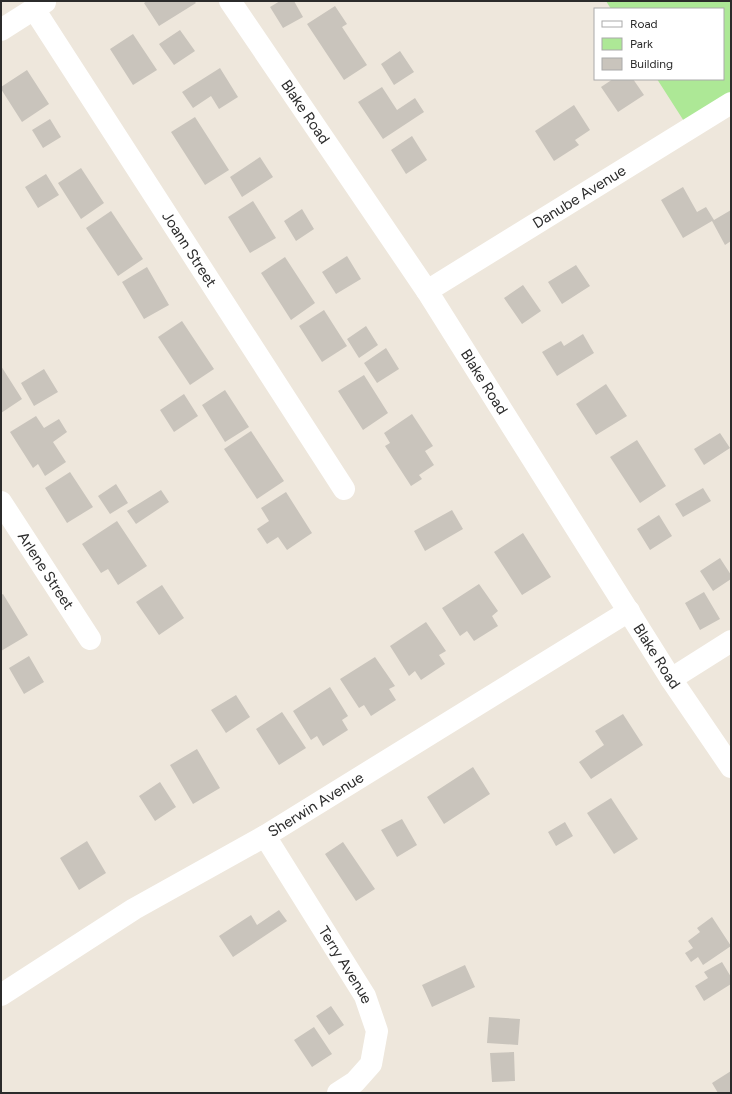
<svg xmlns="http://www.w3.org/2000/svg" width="732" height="1094" font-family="Figtree,sans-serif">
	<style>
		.green { fill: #ade896 }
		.building { fill: #c9c4bc }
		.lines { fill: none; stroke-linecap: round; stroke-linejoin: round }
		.minor { stroke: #fff; stroke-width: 22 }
		.labels { text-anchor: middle; stroke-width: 3.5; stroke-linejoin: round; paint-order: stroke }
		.street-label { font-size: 15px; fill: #2b2b2b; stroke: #fff }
	</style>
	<rect width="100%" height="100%" fill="#eee7dc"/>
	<path class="green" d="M606,1H731V107L689,129L657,79H723V9H611Z"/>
	<path class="building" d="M147,1H194L196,3L159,26L144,3Z
		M280,1H294L303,17L283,28L270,7Z
		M335,6L347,24L342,27L367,65L344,80L307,24Z
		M180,30L195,51L174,65L159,44Z
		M133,34L157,70L133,85L110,49Z
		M400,51L414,72L394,85L381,64Z
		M220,68L238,97L219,109L211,96L193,108L182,92Z
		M27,70L49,104L22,122L1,89V87Z
		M613,79H633L644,95L618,112L601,87Z
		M382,87L397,110L415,98L424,112L383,139L358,102Z
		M574,105L590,130L575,140L579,145L554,161L535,131Z
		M195,117L229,170L205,185L171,132Z
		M50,119L61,137L43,148L32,130Z
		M412,136L427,160L406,174L391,150Z
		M260,157L273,177L242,197L230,177Z
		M81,168L104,203L81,219L58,183Z
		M46,174L59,195L38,208L25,187Z
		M683,187L697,212L706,207L714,220L731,210V241L725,245L712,221L683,238L661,200Z
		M253,201L276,238L250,253L228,217Z
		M302,209L314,229L296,241L284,221Z
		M111,211L143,259L118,276L86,228Z
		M347,256L361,279L336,294L322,272Z
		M285,257L315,303L291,320L261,273Z
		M576,265L590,286L562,304L548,282Z
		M147,267L169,305L144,319L122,282Z
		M523,285L541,311L522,324L504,298Z
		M324,310L347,346L322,362L299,326Z
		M182,321L214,369L190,385L158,337Z
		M366,326L378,345L359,358L347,339Z
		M583,334L594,353L557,376L542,352L561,341L564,346Z
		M386,348L399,369L377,383L364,363Z
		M1,366L22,399L1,413Z
		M44,369L58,392L34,406L21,383Z
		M364,375L388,413L363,430L338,391Z
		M606,384L627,416L596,435L576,404Z
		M225,390L249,427L225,442L202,405Z
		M184,394L198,416L174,432L160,410Z
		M412,414L433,446L425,451L434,465L419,475L422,479L411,486L385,446L390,443L384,433Z
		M36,416L44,428L59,419L67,432L53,442L66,462L45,476L38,464L33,468L10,432Z
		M251,431L284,481L257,499L224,449Z
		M720,433L730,448L704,465L694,449Z
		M637,440L666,486L640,503L610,457Z
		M70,472L93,507L67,523L45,488Z
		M116,484L128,503L110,514L98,496Z
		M703,488L711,501L683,517L675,504Z
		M161,490L169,502L136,524L127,511Z
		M286,492L312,533L287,550L278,537L267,544L257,529L269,521L261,508Z
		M452,510L463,529L425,551L414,531Z
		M659,515L672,536L650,550L637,529Z
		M117,521L147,566L118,585L108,569L101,573L82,544Z
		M523,533L551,577L522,595L494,552Z
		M720,558L731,575V579L713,591L700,571Z
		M479,584L498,611L492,616L498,626L474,641L467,631L460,636L442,608Z
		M162,585L184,618L159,635L136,602Z
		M704,592L720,619L700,630L685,603Z
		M3,594L28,635L1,651V595Z
		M426,622L446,651L439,655L445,664L421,680L415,671L409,676L390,646Z
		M29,656L44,682L24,694L9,668Z
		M375,657L395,686L389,689L396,700L371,716L364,705L359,708L340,679Z
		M330,687L348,716L342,720L348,730L323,746L317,736L311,740L293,711Z
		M236,695L250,717L226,733L211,710Z
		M282,712L306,748L279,765L256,729Z
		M623,714L643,745L591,779L579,762L604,745L595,731Z
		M197,749L220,788L193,804L170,765Z
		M473,767L490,794L444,824L427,797Z
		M160,782L176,807L155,821L139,796Z
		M611,798L638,839L614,854L587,813Z
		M402,819L417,845L397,857L381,830Z
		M565,822L573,836L556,846L548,832Z
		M87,841L106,873L79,890L60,858Z
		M343,842L375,889L356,901L325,854Z
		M279,910L287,921L233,957L219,936L251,915L257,925Z
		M712,917L731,946L703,965L698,957L691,962L685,953L693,948L688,941L700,932L697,928Z
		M722,962L731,977V984L704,1001L695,986L708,978L704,972Z
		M465,965L475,987L432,1007L422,985Z
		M331,1006L344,1025L329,1035L316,1016Z
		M489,1017L520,1019L518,1045L487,1043Z
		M314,1027L332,1054L312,1067L294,1040Z
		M514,1052L515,1081L492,1082L490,1053Z
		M731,1071V1093H718L712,1083Z"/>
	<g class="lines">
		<g class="minor">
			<path id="s1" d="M230,1L427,291L671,679L731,767"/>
			<path id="s2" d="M34,9L344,489"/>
			<path d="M1,30L45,2"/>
			<path id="s3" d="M427,291L731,103"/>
			<path id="s4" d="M1,502L90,639"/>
			<path d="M671,679L731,641"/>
			<path id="s5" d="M265,836L365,996L377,1031L371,1064L355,1082L338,1093"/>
			<path id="s6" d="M1,995L134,909L265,836L629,611"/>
		</g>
	</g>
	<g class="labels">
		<g class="street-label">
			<text dy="5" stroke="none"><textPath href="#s1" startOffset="134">Blake Road</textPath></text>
			<text dy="5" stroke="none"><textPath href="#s3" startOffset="179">Danube Avenue</textPath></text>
			<text dy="5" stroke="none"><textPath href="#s2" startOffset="286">Joann Street</textPath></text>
			<text dy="5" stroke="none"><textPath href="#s1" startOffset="458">Blake Road</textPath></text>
			<text dy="5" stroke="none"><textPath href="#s4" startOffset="82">Arlene Street</textPath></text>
			<text dy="5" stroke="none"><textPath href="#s1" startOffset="782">Blake Road</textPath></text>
			<text dy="5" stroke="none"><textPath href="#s6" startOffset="368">Sherwin Avenue</textPath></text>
			<text dy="5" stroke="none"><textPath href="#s5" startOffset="152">Terry Avenue</textPath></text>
		</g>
	</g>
	<rect width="732" height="1094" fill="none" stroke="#2b2b2b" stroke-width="4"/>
	<rect x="594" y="8" width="130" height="72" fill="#ffffff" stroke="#aaaaaa"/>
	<rect x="602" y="21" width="20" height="6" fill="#ffffff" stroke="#aaaaaa"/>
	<text x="630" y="28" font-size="12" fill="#2b2b2b">Road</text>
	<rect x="602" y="38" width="20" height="12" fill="#ade896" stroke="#aaaaaa"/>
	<text x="630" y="48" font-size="12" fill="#2b2b2b">Park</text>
	<rect x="602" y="58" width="20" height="12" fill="#c9c4bc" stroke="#aaaaaa"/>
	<text x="630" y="68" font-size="12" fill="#2b2b2b">Building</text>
</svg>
